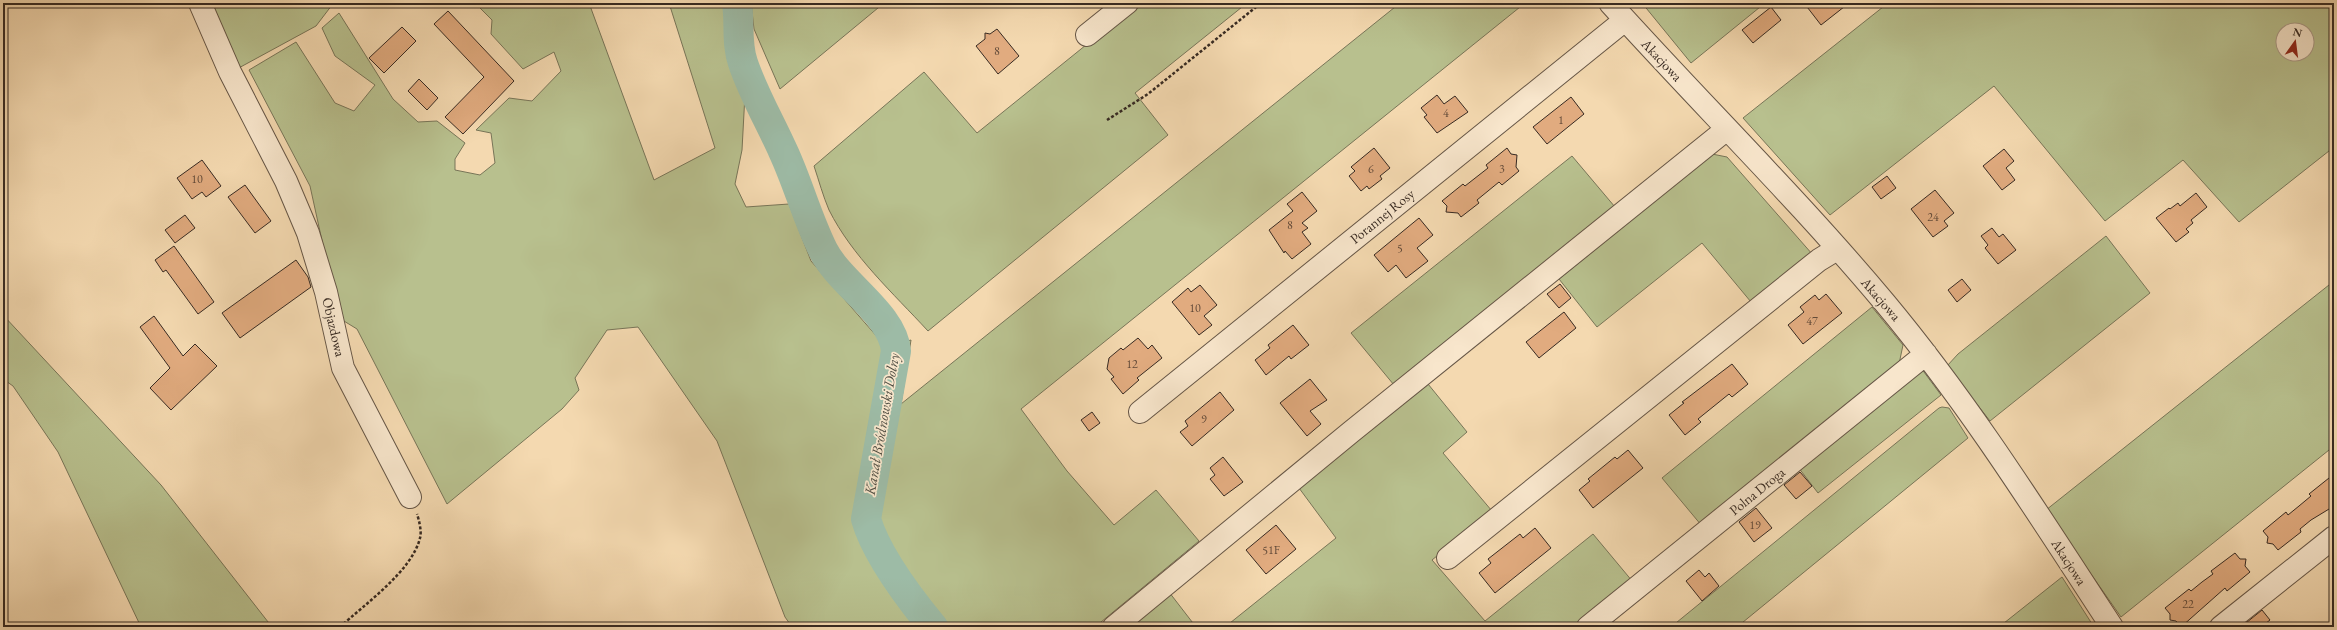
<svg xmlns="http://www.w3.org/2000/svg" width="2337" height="630" font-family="'EB Garamond',serif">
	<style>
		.green { fill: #b8c08e; stroke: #787558; fill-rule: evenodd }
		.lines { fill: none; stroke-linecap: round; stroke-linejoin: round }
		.river { stroke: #9dbba6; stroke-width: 30 }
		.building { fill: #e1ab7f; stroke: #372a22 }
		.minor-casing { stroke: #665646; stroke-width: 24 }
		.path { stroke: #372a22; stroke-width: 2.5; stroke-dasharray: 3 2; stroke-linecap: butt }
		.minor { stroke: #f8e6cc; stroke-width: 22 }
		.labels { text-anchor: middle; stroke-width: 3.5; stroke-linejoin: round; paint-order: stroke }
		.number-label { font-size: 12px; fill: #624a39 }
		.street-label { font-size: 14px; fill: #372a22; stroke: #f8e6cc }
		.water-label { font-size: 15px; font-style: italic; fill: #504e43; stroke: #f8e6cc }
	</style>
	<rect width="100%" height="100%" fill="#f4d9b0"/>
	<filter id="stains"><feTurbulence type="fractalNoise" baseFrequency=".005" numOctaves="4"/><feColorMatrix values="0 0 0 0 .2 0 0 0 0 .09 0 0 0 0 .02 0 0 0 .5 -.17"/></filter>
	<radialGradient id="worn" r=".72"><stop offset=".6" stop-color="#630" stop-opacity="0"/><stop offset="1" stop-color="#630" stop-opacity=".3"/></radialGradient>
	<path class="green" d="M206,3H337L332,5L316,26L235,70Z
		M475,3H589L654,180L715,148L669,3H725L745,94L742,150L735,184L746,207L789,204L811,261L886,347L911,340L901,404L1400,3H1525L1021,409L1067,471L1114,525L1156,490L1199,541L1095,627H792L785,617L717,441L638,327L607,330L575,378L579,390L562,409L447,504L357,329L339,318L310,186L249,70L296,42L335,103L354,111L375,85L335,56L322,28L339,13L393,99L418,122L437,121L465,143L455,159V170L480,175L495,163L491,133L476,130L509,98L532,101L561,71L554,52L523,69L491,34L492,20Z
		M751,3H884L780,89L754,29Z
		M1138,3H1247L1135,93L1168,135L928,331C893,293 852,256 829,210C823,196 819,181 814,166L924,72L977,133Z
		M1642,3H1765L1691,63Z
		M1888,3H2334V147L2239,222L2183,160L2105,221L1994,86L1830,215L1743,118ZM2283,30H2307V54H2283Z
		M1712,154L1727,157L1813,255L1751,302L1702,243L1597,327L1559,279Z
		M1572,156L1615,207L1394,385L1351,333Z
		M2106,236L2150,293L1990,421L1947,366L1958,354Z
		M2334,281V446L2121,617L2046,510Z
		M1872,307L1903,345L1899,364L1702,526L1662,478Z
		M3,315L161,485L272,627H141L58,452L13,386L3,379Z
		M1921,368L1941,395L1818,493L1798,467Z
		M1428,384L1467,432L1443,453L1492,511L1432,560L1485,621L1593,534L1633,582L1578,627H1225L1336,538L1299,488Z
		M1942,407L1949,408L1968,438L1737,627H1671L1939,408Z
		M2062,577L2094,627H1999Z
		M1169,592L1196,627H1126Z"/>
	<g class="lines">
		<path class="river" d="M737,3C740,23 736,43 743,63C753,93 770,122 783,151C798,183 807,218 823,250C840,284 893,314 896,351L866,519C876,554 910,599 933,627"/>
	</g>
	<path class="building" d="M1804,3H1849L1821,25Z
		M1771,7L1781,20L1753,43L1742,30Z
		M448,11L514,81L463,134L445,117L484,77L434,24Z
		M402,27L416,41L384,73L369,58Z
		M997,29L1019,56L998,74L976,46L985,39V33L990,34Z
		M419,79L438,98L427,110L408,91Z
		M1437,95L1444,104L1455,96L1468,112L1437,133L1424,117L1427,115L1421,108Z
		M1571,97L1584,114L1547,144L1533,127Z
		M1374,148L1390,168L1380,176L1382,179L1369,189L1367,186L1361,191L1349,176L1355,171L1351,167Z
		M1507,148L1511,154L1517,155L1516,167L1519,171L1502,185L1499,182L1477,200L1479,203L1461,217L1458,213L1446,212L1447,206L1442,201L1463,184L1465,186L1488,168L1486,165Z
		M2004,149L2014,161L2006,168L2015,180L2002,190L1983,166Z
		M202,160L221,186L206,197L202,192L192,199L177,178Z
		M1887,176L1896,188L1881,199L1872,187Z
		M245,185L271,221L255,233L228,197Z
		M1935,190L1954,213L1944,221L1948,226L1933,237L1911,209Z
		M1302,192L1317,211L1302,223L1308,228L1302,232L1311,244L1292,259L1285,251L1284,253L1269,230L1293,211L1287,204Z
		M2196,193L2207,207L2191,220L2193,223L2186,229L2189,232L2176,242L2156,218L2169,208L2170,209L2178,203L2180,206Z
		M185,215L195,228L175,243L165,230Z
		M1419,218L1433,235L1417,248L1428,261L1406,278L1396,265L1388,272L1374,255Z
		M1992,228L1999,237L2003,234L2016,250L1998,264L1985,248L1988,245L1981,236Z
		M174,246L214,302L198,314L166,270L163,272L155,260Z
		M296,260L308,277L311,287L240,338L222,313Z
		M1962,279L1971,290L1957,302L1948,290Z
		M1560,284L1571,298L1559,308L1547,294Z
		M1200,285L1217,305L1204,316L1212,325L1199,335L1172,302L1188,288L1191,292Z
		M1826,294L1842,313L1803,344L1788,325L1804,312L1800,307L1815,295L1819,300Z
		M1564,312L1576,328L1539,358L1526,342Z
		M154,316L183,356L195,344L217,366L171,410L150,388L170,368L140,327Z
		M1293,325L1309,345L1291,359L1289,356L1266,375L1255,360L1270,348L1268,345Z
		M1138,338L1148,349L1152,345L1162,358L1137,378L1139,380L1123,394L1111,379L1114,377L1107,369L1109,358L1121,348L1123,350Z
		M1732,364L1748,384L1732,397L1729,394L1698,419L1701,422L1685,435L1669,415L1684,403L1682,402Z
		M1310,379L1327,400L1310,411L1321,424L1307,436L1280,403Z
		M1220,392L1234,410L1192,446L1180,432L1188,426L1185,421Z
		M1092,412L1100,423L1089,431L1081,420Z
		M1628,450L1643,468L1593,508L1579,490L1590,481L1588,479L1615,457L1617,459Z
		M1223,457L1243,482L1224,496L1210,479L1215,475L1210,468Z
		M1800,472L1812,486L1796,499L1784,485Z
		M2334,474V506L2311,520L2300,529L2301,532L2278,550L2273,544L2267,543L2268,537L2263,531L2286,512L2288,515L2299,506L2311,496L2309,494Z
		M1756,508L1772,528L1754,542L1739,522Z
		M1276,525L1296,549L1266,574L1246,550Z
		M1535,528L1551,548L1495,593L1479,573L1491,563L1488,559L1520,534L1523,538Z
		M2235,553L2240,559H2246L2245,566L2250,572L2227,591L2225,588L2181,627L2176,621L2170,620V614L2165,608L2189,589L2191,591L2202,582L2213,574L2211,571Z
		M1699,570L1705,577L1709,573L1719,586L1702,601L1686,581Z
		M2262,610L2270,620L2261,627H2241Z"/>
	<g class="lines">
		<defs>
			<path id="minor" d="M200,3L230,72L286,181L308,233L326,292L343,368L410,497
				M1610,3C1701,104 1798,199 1885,303C1970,405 2040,517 2112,627
				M1087,35L1127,3
				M1140,412L1625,20
				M1448,558L1819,260L1837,249
				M1114,627L1351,432L1727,129
				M1588,627L1926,354
				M2221,627L2334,537"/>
		</defs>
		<use href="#minor" class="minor-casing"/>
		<path class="path" d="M1107,120L1148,94L1261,3
			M340,627C365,604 412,571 420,538C422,532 419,520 417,514"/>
		<use href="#minor" class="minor"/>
	</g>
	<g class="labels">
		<g class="number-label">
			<text x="997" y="55">8</text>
			<text x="1446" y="117">4</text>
			<text x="1561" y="124">1</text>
			<text x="1371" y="173">6</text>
			<text x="1502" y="173">3</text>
			<text x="197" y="183">10</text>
			<text x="1933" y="221">24</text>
			<text x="1290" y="229">8</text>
			<text x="1400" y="252">5</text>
			<text x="1195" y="312">10</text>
			<text x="1812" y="325">47</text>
			<text x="1132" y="368">12</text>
			<text x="1204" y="423">9</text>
			<text x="1755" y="529">19</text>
			<text x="1271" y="554">51F</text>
			<text x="2188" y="608">22</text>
		</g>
		<g class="street-label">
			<text transform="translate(1662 60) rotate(47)" y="5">Akacjowa</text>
			<text transform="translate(1382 216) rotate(-39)" y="5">Porannej Rosy</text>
			<text transform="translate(1881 299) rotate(49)" y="5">Akacjowa</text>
			<text transform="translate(334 327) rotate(77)" y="5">Objazdowa</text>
			<text transform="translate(1757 491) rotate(-39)" y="5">Polna Droga</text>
			<text transform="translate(2069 562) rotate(57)" y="5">Akacjowa</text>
		</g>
		<g class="water-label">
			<text transform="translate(882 424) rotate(-80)" y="5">Kanał Bródnowski Dolny</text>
		</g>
	</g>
	<rect width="2337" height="630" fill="none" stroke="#f4d9b0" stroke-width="16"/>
	<rect x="4" y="4" width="2329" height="622" fill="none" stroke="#372a22" stroke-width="2"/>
	<rect x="8" y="8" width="2321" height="614" fill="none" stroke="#372a22"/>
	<g transform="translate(2295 42) rotate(14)"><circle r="19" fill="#f8e6cc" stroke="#ab9b88"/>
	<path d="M0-3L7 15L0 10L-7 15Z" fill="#8f2418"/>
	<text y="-6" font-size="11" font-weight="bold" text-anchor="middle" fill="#372a22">N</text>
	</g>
	<rect width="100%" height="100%" filter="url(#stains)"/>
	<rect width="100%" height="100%" fill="url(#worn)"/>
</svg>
